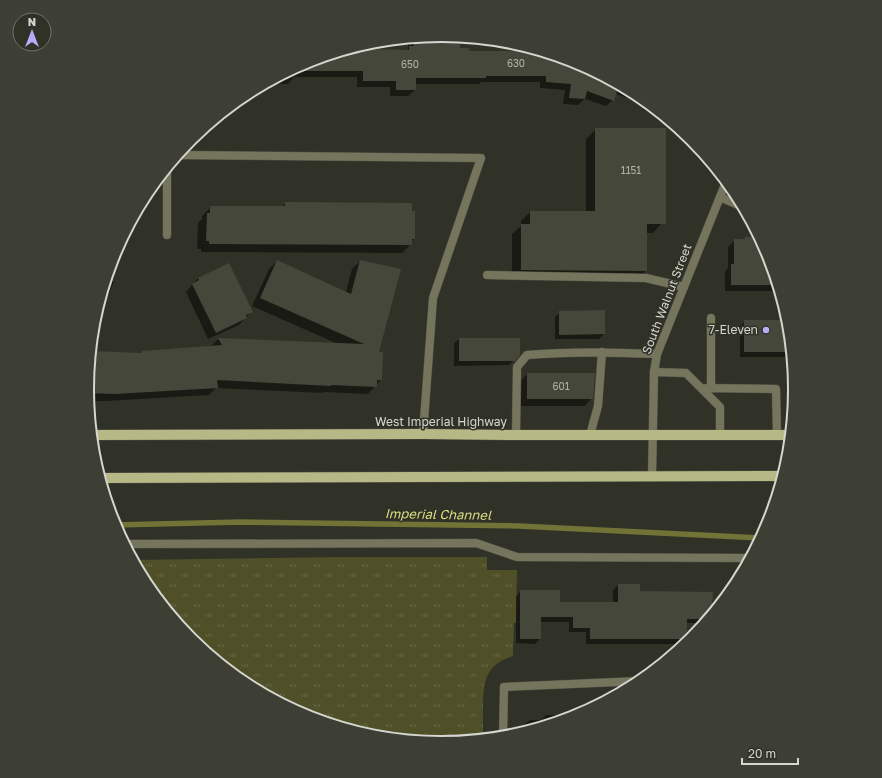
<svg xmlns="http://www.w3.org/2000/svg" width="882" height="778" font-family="'Golos Text',sans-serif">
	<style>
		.grass { fill: url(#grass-tufts) }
		.shadow { fill: #0007 }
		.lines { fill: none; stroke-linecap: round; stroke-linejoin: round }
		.stream { stroke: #717337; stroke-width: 5.5 }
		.building { fill: #46473b }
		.service-casing { stroke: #4f5045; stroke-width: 9 }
		.minor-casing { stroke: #4f5045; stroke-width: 9 }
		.tertiary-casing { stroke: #4f5045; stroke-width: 9 }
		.primary-casing { stroke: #4f5045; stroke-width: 11 }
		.service { stroke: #74755c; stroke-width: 8 }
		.minor { stroke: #74755c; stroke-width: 8 }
		.tertiary { stroke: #74755c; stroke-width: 8 }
		.primary { stroke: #b6b985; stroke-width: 10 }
		.poi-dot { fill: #b7abf8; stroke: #313227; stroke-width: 1.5 }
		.labels { text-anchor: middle; stroke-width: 3; stroke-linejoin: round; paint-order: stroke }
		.number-label { font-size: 10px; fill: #b1b2aa }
		.street-label { font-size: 12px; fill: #d5d6cf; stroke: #313227 }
		.poi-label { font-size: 12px; fill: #d5d6cf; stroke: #313227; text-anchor: end }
		.water-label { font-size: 13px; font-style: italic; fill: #d9dd84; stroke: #313227 }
		.rim { fill: none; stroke: #d5d6cf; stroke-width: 2 }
	</style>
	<defs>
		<pattern id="grass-tufts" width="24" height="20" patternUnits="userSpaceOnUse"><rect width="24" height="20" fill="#4f5028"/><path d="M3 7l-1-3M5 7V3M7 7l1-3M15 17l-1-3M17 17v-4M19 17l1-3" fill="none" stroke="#676846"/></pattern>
	</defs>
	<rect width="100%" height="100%" fill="#313227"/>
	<path class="grass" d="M346,557H487V570H517L516,623H514L513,656C485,665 483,682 483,708C483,718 483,728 483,739L441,743L372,736L305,716L244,683L191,639L147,585L133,560Z"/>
	<path class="shadow" d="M441,35L459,37V49L468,52H512V43L577,62L633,92L627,98L616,94L613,100L606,106L585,99L578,105L563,104L565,90L540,88V82H481L479,84H415V90L408,96H390V87H357V77H294L288,84H267L263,85L306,62L359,46L370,50H407L408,49V38Z
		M596,129L662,223L653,233H646V271L637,280L512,279V234L521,226V221L530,212H586V139Z
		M286,203L414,239L411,242V244L402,253L201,252V249H197L198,223L202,219V216L211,207H282Z
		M746,238H759L761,240L768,254L779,291H725V272L728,268V247L735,240H743Z
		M277,261L346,292L352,269L360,261L378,353L381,380L368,394L323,392V393L216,388L209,395L107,401H88L87,389L91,352L141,354L143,352L210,347L218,339L338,344L252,306L269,269Z
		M198,278L251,312L239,325L208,339L186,292Z
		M106,279L114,282L105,303L97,311Z
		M560,312L604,334L599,339H555V317Z
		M745,321H788L792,357H740V326Z
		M459,339L514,360L509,365L454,366V343Z
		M527,374H594L592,398L585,406H520V381Z
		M618,585L639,592L711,601H722L704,623H686V639L682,644H586V632H569V622H540V639L535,644L516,643V596L521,591L559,603H613V590Z
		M546,715H571V717H575L525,732V724L530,720H541Z"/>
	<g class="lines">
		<path class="stream" d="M114,525L242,522L519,526L761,538"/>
	</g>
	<path class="building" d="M441,35L460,37V48H469V51H518V44L577,62L619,85L614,101L587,91L585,99L569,98L571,84L546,82V76H486V78H416V90H396V81H363V71H291V70L306,62L360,45H371V49L409,50V46H414V38Z
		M595,128H666V224H647V271L521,270V224H530V211H595Z
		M285,202L412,203V211H415V239H412V245L209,244V241H206L207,213H210V206H285Z
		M745,237H759L768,254L778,285H731V264H734V239H745Z
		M277,260L351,294L360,260L401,269L379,352H383L382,380H377V387L331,385V386L217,380L218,388L115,394L87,393V389L91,351L142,353V351L222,345L218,338L364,344L260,298Z
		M229,263L253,312L246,315L247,318L216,333L192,284L199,280L198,278Z
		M605,310V334L559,335V311Z
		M744,320H788L791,352H744Z
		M459,338H520V355L515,361H459Z
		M527,373H595L593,399H527Z
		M618,584H640V591L713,592L712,614L708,619H687V639H590V628H573V617H541V639H520V590H560V602H618Z"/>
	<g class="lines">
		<defs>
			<path id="service" d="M720,197L743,207
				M167,235V167
				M487,275L646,278L684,287
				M654,372L686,373L720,407V435
				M701,388L776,389L777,435
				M711,388V318
				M516,435L517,367L527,355C570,351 613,352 657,354
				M590,435L598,406L602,352
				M124,544L476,543L517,557L750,558"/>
			<path id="minor" d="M177,155L481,158L433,298L423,434
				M503,737L504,687L640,681"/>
			<path id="tertiary" d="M652,477L654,372L657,354L726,182"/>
			<path id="primary" d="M92,435L423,434L516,435H790
				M100,478L783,476"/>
		</defs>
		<use href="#service" class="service-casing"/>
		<use href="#minor" class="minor-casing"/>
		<use href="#tertiary" class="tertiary-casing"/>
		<use href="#primary" class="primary-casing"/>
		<use href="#service" class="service"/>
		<use href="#minor" class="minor"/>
		<use href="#tertiary" class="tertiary"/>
		<use href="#primary" class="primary"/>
	</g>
	<circle class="poi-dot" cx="766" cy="330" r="4"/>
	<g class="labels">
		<g class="number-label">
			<text x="516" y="67">630</text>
			<text x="410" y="68">650</text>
			<text x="631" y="174">1151</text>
			<text x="561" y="390">601</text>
		</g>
		<g class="street-label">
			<text transform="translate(667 299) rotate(-69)" y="4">South Walnut Street</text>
			<text x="441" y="426">West Imperial Highway</text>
		</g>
		<g class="poi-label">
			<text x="758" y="334">7-Eleven</text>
		</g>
		<g class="water-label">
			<text transform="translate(438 514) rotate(1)" y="5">Imperial Channel</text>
		</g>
	</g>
	<path d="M0 0H882V778H0ZM94 389a347 347 0 1 1 694 0a347 347 0 1 1-694 0Z" fill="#3e3f34" fill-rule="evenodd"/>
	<path class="rim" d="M94 389a347 347 0 1 1 694 0a347 347 0 1 1-694 0Z"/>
	<g transform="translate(32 32)"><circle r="19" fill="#313227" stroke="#73746a"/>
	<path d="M0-3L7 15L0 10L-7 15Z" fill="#b7abf8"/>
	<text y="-6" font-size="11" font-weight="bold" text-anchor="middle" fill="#d5d6cf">N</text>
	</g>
	<path d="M742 758v6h56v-6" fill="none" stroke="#d5d6cf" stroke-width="2"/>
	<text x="748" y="758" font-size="12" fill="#d5d6cf" stroke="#313227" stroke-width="3" paint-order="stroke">20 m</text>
</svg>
